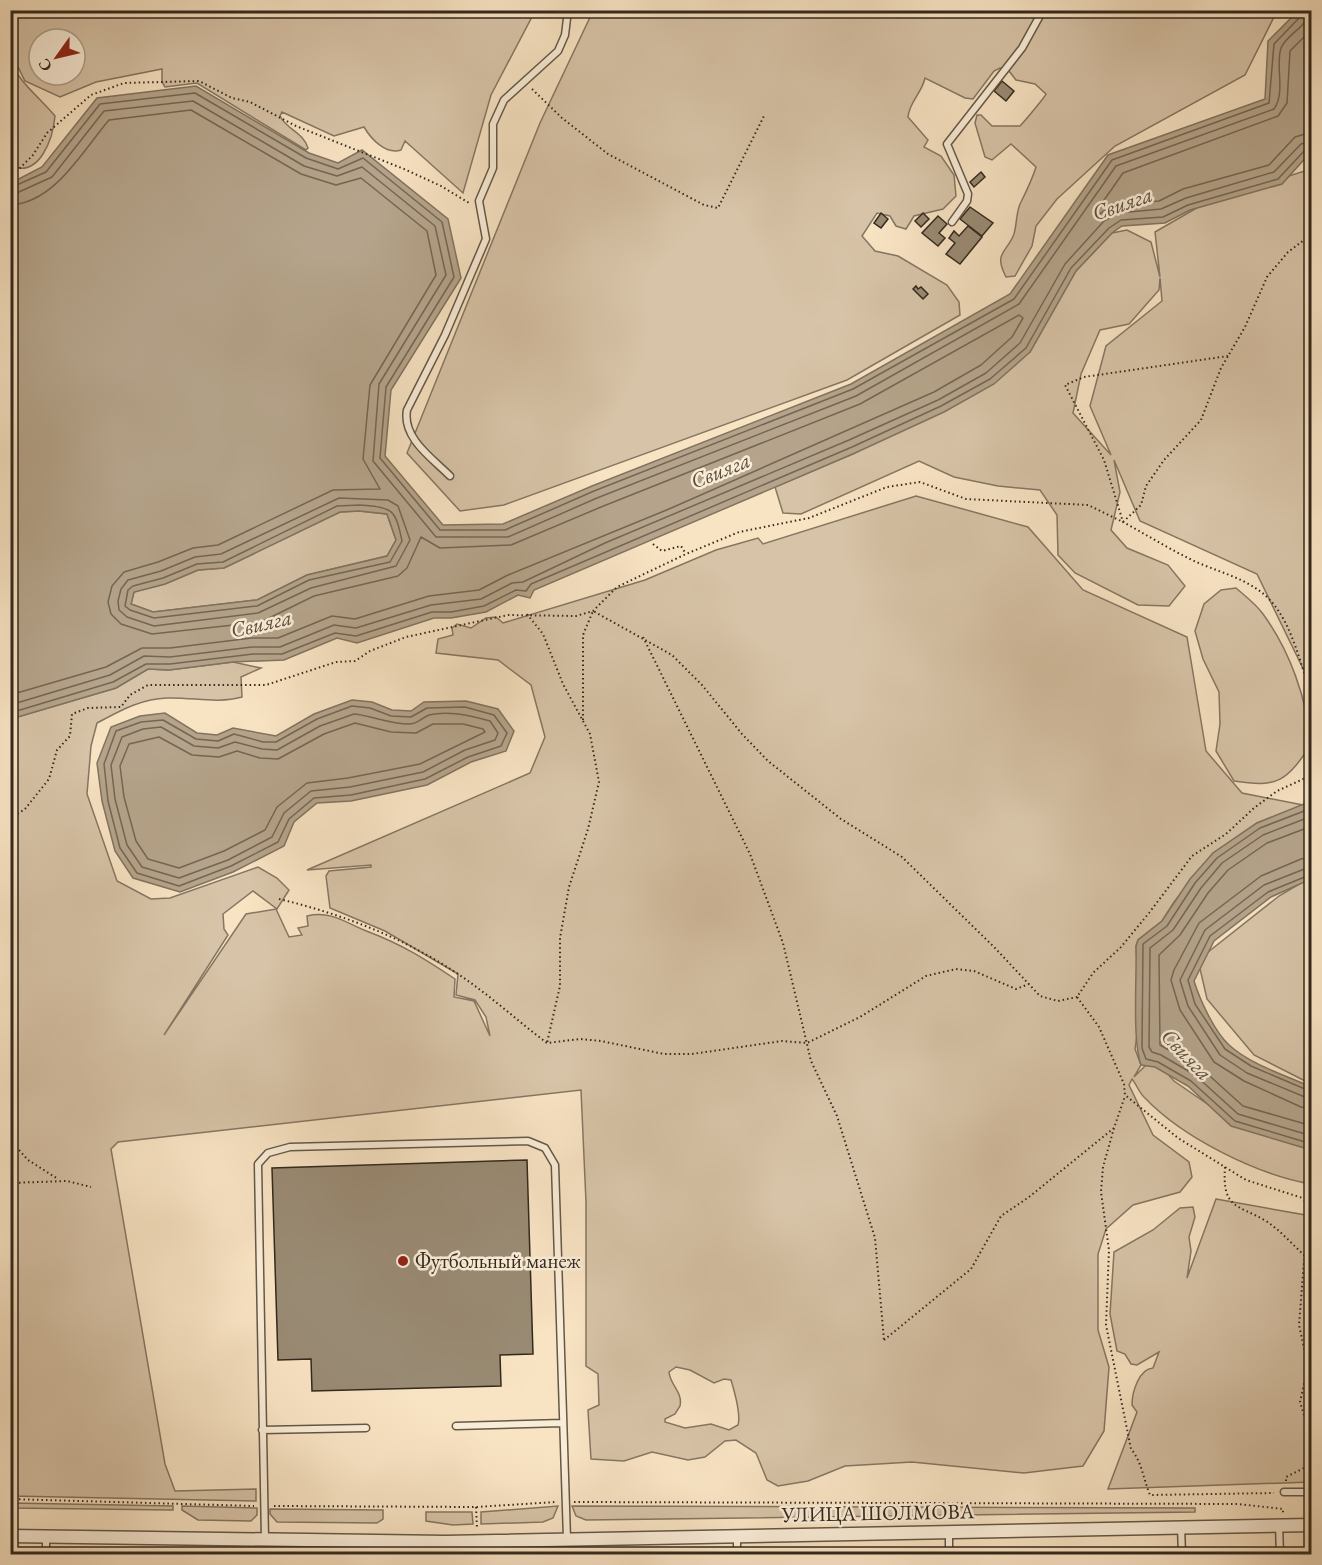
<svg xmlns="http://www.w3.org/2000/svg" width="1322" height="1565" font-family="'EB Garamond',serif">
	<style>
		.green { fill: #d7c3a7; stroke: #857662; stroke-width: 1.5; fill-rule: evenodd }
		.water { fill: #b5a48b; stroke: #81735f; stroke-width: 1.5; fill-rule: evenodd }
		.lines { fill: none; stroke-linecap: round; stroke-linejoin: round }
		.shore { stroke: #746654; stroke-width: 1.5 }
		.building { fill: #998a73; stroke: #33291d; stroke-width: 1.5 }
		.lane-casing { stroke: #645846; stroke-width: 9 }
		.street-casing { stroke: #645846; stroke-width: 15 }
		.path { stroke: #33291d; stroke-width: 2; stroke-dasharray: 1.5 3; stroke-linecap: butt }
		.lane { stroke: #faedd8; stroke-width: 6 }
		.street { stroke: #faedd8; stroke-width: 12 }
		.poi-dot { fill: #8f2418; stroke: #faedd8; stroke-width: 2 }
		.labels { text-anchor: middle; stroke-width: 5; stroke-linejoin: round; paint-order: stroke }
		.poi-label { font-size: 21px; fill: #33291d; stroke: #faedd8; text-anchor: start }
		.street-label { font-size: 21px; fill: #33291d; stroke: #faedd8 }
		.water-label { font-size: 22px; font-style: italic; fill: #5a4e3e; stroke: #faedd8 }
	</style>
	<rect width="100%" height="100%" fill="#f8e3c3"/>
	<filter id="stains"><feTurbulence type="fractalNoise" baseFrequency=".00333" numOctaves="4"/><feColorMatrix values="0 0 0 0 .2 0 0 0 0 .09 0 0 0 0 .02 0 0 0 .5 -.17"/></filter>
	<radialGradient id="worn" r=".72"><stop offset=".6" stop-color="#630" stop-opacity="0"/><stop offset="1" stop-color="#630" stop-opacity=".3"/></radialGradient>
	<path class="green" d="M11,10H535V11L491,95L463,193L405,141L401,150C386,155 371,139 364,127L334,136L282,112L280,116C287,130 303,132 308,148L306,150L197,83L165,87L162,82V69L96,82L60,97L25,81L11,53ZM39,39H75V75H39Z
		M593,11H1277L1245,75L1115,146L1057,199L1036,226L1032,246L1015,276L1006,277C993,252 1007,253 1014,234C1017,224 1016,211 1021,202C1027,190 1032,180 1036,167L1011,144L992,160L985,157L975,123L977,115H981L992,126H1020C1023,123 1045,97 1046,94L1035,84L1016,80L1009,71L1000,68L994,71L973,99L965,98L925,78C922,93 909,102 908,117L928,140L924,147L941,156L954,175L956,196L943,209L914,216L906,229L896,226L890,216L877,213L862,236L875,251L898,256L947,285L959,302L960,315L847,380L504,505L460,511L407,453L540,123Z
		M10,62C22,85 38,96 55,116C53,138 40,178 11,166Z
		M1311,169V685L1257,574L1140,521L1114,460L1120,492L1111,530L1127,548L1168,565L1185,586L1169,606L1138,605L1075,573L1058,555L1057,515L1040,490L998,486L954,477L919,461L801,514L783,513L775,487L855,453L1030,352L1076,271L1112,233L1127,230L1151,242L1160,277L1155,232L1207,202ZM1160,278L1162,301L1106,346L1090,406L1111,455L1073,413L1081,374L1100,330L1129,324L1159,290Z
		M916,496L1028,527L1083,590L1187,637L1206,751L1242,793L1303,805L1257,823L1213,853L1174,902L1162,921L1138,940L1136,946L1140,1014L1135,1049L1141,1065L1134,1077L1153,1058L1174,1081L1225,1116L1311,1144V1184C1258,1175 1183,1138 1145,1098C1139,1093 1137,1085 1132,1079L1129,1085L1153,1135L1189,1162L1192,1177L1180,1192L1133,1205L1106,1229L1098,1254V1330L1109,1367L1104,1431L1083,1466L1024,1473L912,1462L845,1466L808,1481L778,1486L767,1480L756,1453L736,1440L725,1441L705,1457L688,1460L652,1452L624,1461L591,1459L588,1410L599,1405L598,1374L586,1366V1202L581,1090L118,1142L111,1149L165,1464L175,1491L256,1489V1501L11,1496L10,719L116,688L148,669L169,670L233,662L261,668L241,677L242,697C217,704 193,697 167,698C140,699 120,711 97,723L91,746L87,794L117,881L151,899L170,898L258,867L277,878L289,890L277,909L253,891L223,914L224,929L228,935L164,1035L246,914L276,909L289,937L302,935L298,928L308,926L307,916C332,910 347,924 369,932C403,945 425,959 455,979L454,997L474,1001L490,1036L486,1017L475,1000L456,995L458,974L385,931L330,908L326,876L329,871L371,867V865L307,870L530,773L545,737L531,685L498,660L436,653L438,639L453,635L452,628L457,624L471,628L486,618L496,617L503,623L645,580L716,550L758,538L763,544ZM676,1367L690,1370L714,1383L724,1379L731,1380C734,1390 741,1415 738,1425L729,1430L711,1424L685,1428L665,1422V1419L675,1414L680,1406C683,1392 670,1385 669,1372Z
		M359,511L387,514L396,540L387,556L307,575L257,600L153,612L131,604L134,592L165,584L198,570L224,568L340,512Z
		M1236,588C1245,596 1256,604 1263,614C1290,651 1307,699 1311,745C1286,781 1279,788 1234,781L1216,751L1220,724L1219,692L1203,659L1195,631L1204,604L1221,590Z
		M1311,877V1084L1254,1055L1207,999L1198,960L1279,896Z
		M1216,1199L1311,1216V1482L1108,1489L1137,1412L1132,1405C1132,1392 1139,1369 1153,1368L1159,1352L1137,1365L1131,1364L1125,1354L1117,1351L1110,1314L1114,1252L1153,1230L1180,1208L1193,1207L1195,1217L1189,1237L1191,1251L1187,1278Z
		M11,1503L173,1506V1510L11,1508Z
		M182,1506L257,1508V1515L251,1521L198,1520L182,1510Z
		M558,1506L553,1518L543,1522L481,1524V1512Z
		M572,1506L1195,1508V1512L586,1520L576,1516Z
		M270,1509L383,1510V1519L377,1523L277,1522L270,1514Z
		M426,1512H472L473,1524L453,1525L426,1521Z"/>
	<path class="water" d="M1298,11H1311L1310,153L1282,184L1190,210L1165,223L1122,226L1112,233L1076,271L1030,352L994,384L944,412L855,453L534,590L530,598L518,595L486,612L451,618H434L357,643L337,638L284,660L233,662L169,670L148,669L116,688L11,719V183L42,167L97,98L196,86L309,153L338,163L362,150L448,219L461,278L391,390L385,456L443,525L503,524L592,486L851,384L1010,294L1108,155L1265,99L1268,41ZM359,511L387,514L396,540L387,556L307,575L257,600L153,612L131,604L134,592L165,584L198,570L224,568L340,512Z
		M352,700L372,702L392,710L411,711L424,702L466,701L498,709L514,731L506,751L471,762L427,785L351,801L317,803L294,822L284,846L233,872L180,892L133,878L115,851L102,801L97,763L111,727L140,716L165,713L197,733L217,735L233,728L276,736L314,714Z
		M1311,801V879L1271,897L1214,941L1194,981C1200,1000 1214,1031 1229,1045C1251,1065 1285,1075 1311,1087V1150L1231,1126L1188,1086L1155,1067L1141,1065C1132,1040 1137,977 1136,946L1138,940L1162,921L1190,879L1213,853L1257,823Z"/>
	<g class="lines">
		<path class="shore" d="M1312,29L1290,51L1287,103L1278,116L1123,173L1095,213L1098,215L1115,204L1159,201L1183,189L1269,165L1295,137L1312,132
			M10,188L46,172L100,104L195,93L306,158L338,169L363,158L442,222L454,277L386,387L380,458L440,530H505L594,491L853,389L1014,299L1112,160L1269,103L1274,44L1300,17L1302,10
			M10,196L52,177L104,111L193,101L304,166L337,176L362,167L435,226L446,275L379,384L373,461L436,537H508L597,498L856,396L1019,304L1116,166L1274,109C1286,92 1275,66 1281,48C1287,33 1308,28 1309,10
			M10,205C55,203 83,150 109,120L191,110L301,174L336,185L361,178L427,231L436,275L370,385L363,459L380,489L333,490L218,545L193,548L158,562L124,572L112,586L108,602L111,614L121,624L152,634L261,622L314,596L398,576L407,568L421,537L440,548L511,545L601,507L860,404L1019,315L1023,318L1012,337L981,365L934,392L669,509L508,575L479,590L429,596L355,619L332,616L278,638H252L170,648H142L106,667L10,695
			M339,498L388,500L398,506L410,540L396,566L311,588L258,613L154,626L127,617L119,610L118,601L121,589L128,580L161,571L195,557L221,554Z
			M360,505C392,508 395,507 402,541L390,562L309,580L257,606L154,618L130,610L125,606L128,590L133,586L163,578L197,564L223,562L337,506Z
			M10,705L110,675L144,656L170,657L252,647H280L334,625L356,628L431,605L481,599L512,583L523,582L605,543L849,440L938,400L986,373L1020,343L1065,264L1104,221L1118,213L1161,209L1186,198L1274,172L1301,144L1312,141
			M352,706L370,708L391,716L411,717L427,708L465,707L494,715L507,733L501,746L468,757L425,779L351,795L314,798L289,819L278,842L231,866L179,886L137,873L120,848L108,801L104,764L116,731L141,722L163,720L196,739L218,741L234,734L263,742H276L317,719Z
			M10,713L113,682L146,664H170L253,654H282L335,633L356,636L432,612H451L484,606L516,590L526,591L531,584L852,447L941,406L990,379L1026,348L1071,268L1109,228L1121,220L1163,217L1188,205L1278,179L1305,150L1312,148
			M354,714C373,716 389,724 409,724C418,724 421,718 429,715C448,710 472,716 490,721L498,733L495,740L465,750L423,772L350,787L311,791L284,813L272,837L228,860L179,878L142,867L127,845L115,799L111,765L122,737L143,729L161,727L194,746L218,748L235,742L262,749L277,750L320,726Z
			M355,723L391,732L416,733L433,724H463L483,729L485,732L420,764L348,778L307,783L277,807L265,830L224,851L179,868L148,859L136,841L124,797L120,766L129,744L159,737L192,755L219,757L237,751L260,758L278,759L324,734Z
			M1312,808L1260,828L1217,858L1195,883L1167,926L1143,944L1142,1048L1146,1059L1158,1062L1191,1081L1235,1121L1312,1144
			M1312,816L1263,835L1222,863L1201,888L1173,930L1150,948L1149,1047L1152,1052L1161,1055L1195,1075L1238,1114L1312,1136
			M1312,826L1267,843L1228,870L1208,893L1180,935L1159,955L1160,1045L1202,1069L1243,1106L1312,1126
			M1312,857L1301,859L1261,876L1199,923L1174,970L1171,980L1180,1010L1214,1062L1244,1081L1301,1107L1312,1109
			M1312,866L1264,885L1205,930L1180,980L1188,1006L1220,1055L1247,1073L1312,1100
			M1312,874L1268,892L1210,936L1188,980L1195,1004L1225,1049L1251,1066L1312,1092"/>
	</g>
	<path class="building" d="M1002,81L1014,91L1006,101L994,91Z
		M981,172L985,177L974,187L970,182Z
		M970,207L993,223L982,236L960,219Z
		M881,213L888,219L881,228L874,223Z
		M923,213L929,219L921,227L915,221Z
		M938,216L947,224L939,233L945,238L938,246L922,233Z
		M968,226L982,237L960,264L946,254L955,243L949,238L954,231L959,236Z
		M916,286L918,289L921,287L928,294L923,299L913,289Z
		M527,1160L533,1354L500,1355L501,1386L312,1391L311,1359L278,1360L272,1168Z"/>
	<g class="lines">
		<defs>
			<path id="lane" d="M952,222L967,201L968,194L947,144L1022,48L1043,10
				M450,476C432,458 402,438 407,410L445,335L486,239L479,201L493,168V124L504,100L558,51L565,35L568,10
				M456,1426L563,1423
				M262,1430L366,1428
				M1284,1492H1312
				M1279,1525L1280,1554
				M1181,1527L1182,1554
				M737,1536V1554
				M265,1540L258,1164L268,1153L290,1147L528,1141L545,1148L555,1165L567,1539
				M445,1542L446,1554
				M46,1554V1537
				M949,1554V1532"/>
			<path id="street" d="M10,1536L445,1542L1312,1525"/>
		</defs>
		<use href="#lane" class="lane-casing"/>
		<use href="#street" class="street-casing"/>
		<path class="path" d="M532,89L562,118L608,154L704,205L718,208L764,116
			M10,178L33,155L47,133L91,95L124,83L199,81L232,98L250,102L296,126L404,169L441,186L469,203
			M1228,356L1084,377L1065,385L1104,460L1123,522C1145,534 1166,547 1188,558C1217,573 1254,578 1275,606C1294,631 1301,667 1312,696
			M653,544L662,551L681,546L686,554
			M527,614L543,634L563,684L590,734L599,782L588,829L569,887L560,938V986L547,1043
			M643,637L750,854L783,943L811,1061L837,1116L875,1238L884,1340
			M583,720V635L593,611L672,655L702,685L742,734L768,761L841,819L902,857L995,948L1040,996L1058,1001L1077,997
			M1312,775L1277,791L1254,808L1226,834L1192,856L1149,913L1121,947L1093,973L1077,997L1099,1027L1124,1084L1125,1095L1178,1138L1246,1180L1312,1201
			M10,819L25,809L49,779L57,750L70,736L72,714L88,708L121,707L130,695L148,685H266L336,662L355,661L370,651L406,637L508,615L576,616L593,611L617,587L686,554L739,532L809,518L887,487L920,482L966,499L1088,505L1123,522L1141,505L1146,486L1164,460L1201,420L1221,368L1245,327L1267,277L1288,252L1312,234
			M279,899C350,916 420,944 479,989C502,1006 524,1026 547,1043L580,1039L601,1041L664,1054H692L782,1041L807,1043L860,1017L926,976L956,969L974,971L1016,989L1029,984
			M1114,1128L1103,1167L1101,1192L1109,1250L1106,1325L1131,1449C1142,1462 1143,1478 1150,1495L1274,1493
			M10,1140L28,1160L58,1179
			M1225,1167C1222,1209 1237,1204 1266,1221C1280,1230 1293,1245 1305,1256
			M10,1183L67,1181L91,1187
			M1304,1200L1312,1209
			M1312,1233L1304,1261L1299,1325L1308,1366L1300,1402L1312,1441
			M884,1340L971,1269L1001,1216L1029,1197L1114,1128L1125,1096
			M1286,1481V1477L1312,1464
			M10,1499L254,1506
			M574,1502L1238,1504L1283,1509V1514
			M274,1506L476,1507L556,1502
			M476,1507L477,1528"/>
		<use href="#lane" class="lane"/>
		<use href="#street" class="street"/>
	</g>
	<circle class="poi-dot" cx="403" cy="1261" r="6"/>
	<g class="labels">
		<g class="poi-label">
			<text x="415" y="1268">Футбольный манеж</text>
		</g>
		<g class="street-label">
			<text transform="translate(878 1513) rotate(-1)" y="7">УЛИЦА ШОЛМОВА</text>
		</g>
		<g class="water-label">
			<text transform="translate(1122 203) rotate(-19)" y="8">Свияга</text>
			<text transform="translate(720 470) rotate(-22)" y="8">Свияга</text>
			<text transform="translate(261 623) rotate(-13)" y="8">Свияга</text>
			<text transform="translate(1187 1054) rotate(46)" y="8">Свияга</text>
		</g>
	</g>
	<rect width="1322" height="1565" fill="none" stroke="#f8e3c3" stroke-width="36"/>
	<rect x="12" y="12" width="1298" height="1541" fill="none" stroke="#33291d" stroke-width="3"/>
	<rect x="18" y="18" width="1286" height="1529" fill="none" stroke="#33291d" stroke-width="1.5"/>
	<g transform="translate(57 57) rotate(236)"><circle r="28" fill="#faedd8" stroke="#aa9f8d" stroke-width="1.5"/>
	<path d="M0-4.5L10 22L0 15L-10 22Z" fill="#8f2418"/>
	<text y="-9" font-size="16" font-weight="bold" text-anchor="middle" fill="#33291d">С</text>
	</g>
	<rect width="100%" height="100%" filter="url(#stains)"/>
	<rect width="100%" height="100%" fill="url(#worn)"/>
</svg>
